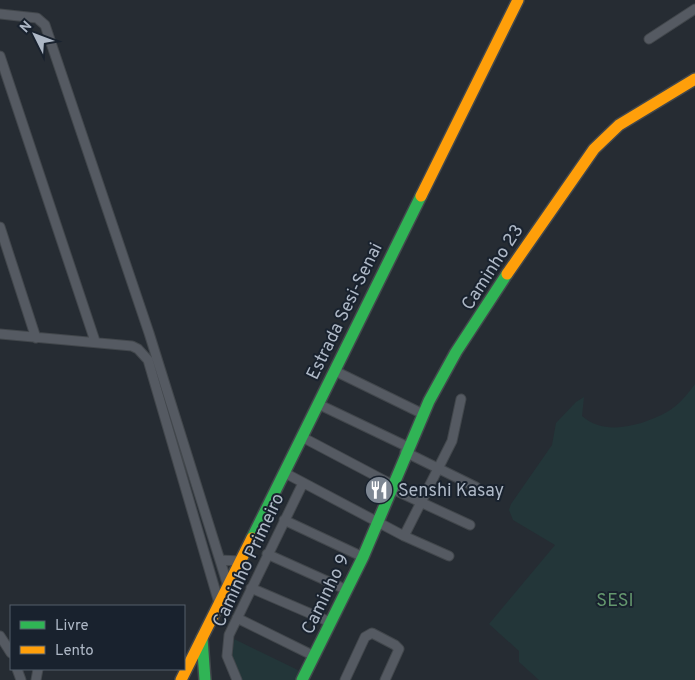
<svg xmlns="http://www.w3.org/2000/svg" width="695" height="680" font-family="Overpass,sans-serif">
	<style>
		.green { fill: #233639 }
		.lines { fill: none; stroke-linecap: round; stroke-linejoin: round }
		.street-casing { stroke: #42474c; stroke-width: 11 }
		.fast-casing { stroke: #42474c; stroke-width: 14 }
		.slow-casing { stroke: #42474c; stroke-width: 14 }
		.street { stroke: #555a62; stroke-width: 9 }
		.fast { stroke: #30b455; stroke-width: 11 }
		.slow { stroke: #ff9f0a; stroke-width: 11 }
		.labels { text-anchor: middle; stroke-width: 4; stroke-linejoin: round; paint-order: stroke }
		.street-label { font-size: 18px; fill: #aeb8c6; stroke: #19222e }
		.poi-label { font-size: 18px; fill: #aeb8c6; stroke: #19222e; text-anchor: start }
		.park-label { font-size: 18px; fill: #64976e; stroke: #19222e }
	</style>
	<rect width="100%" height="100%" fill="#262c33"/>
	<path class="green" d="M695,384V680H539L519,662V651L489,624L555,545L513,520L509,510L511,504L552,445L556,423L576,402L584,397L582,416C605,437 643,425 667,412C679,405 687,395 695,384Z
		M234,639L302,672L298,680H240L232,657Z"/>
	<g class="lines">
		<defs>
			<path id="street" d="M0,14L37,18L45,25L149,333L228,586
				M649,39L695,9
				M0,56L95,341
				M0,227L36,338
				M0,334L132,346L138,349L148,360L219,603
				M335,371L423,414
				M318,404L408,447
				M302,437L391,484
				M405,452L476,487
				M285,473L404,536L449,556
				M390,488L470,525
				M284,520L363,557
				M404,536L452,441L461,399
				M267,554L347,590
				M220,560L240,561
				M251,588L330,622
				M237,618L314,656
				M0,636L11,653
				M17,669L21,680
				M36,680L38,669
				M237,680L227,656L229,635L303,483
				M345,680L365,637L372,633L395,645L399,649L385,680"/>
			<path id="fast" d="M252,538L421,196
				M202,638L205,680
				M302,680L363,557L429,401L456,352L507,274"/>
			<path id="slow" d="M421,196L518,0
				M507,274L594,149L619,125L695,79
				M181,680L252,538"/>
		</defs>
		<use href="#street" class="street-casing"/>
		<use href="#fast" class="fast-casing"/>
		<use href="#slow" class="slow-casing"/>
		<use href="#street" class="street"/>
		<use href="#fast" class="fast"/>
		<use href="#slow" class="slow"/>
	</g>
	<defs>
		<symbol id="restaurant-disc" viewBox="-11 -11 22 22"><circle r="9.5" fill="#7e8793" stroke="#19222e"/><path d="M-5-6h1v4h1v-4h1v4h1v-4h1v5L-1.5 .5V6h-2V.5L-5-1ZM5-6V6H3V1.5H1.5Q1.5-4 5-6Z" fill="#fff"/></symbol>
	</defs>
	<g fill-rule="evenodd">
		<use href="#restaurant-disc" x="363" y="474" width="32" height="32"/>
	</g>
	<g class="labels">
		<g class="street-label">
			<text transform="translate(492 267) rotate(-57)" y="6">Caminho 23</text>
			<text transform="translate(344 311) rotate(-64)" y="6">Estrada Sesi-Senai</text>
			<text transform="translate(248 560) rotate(-65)" y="6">Caminho Primeiro</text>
			<text transform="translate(325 594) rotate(-64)" y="6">Caminho 9</text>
		</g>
		<g class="poi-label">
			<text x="398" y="496">Senshi Kasay</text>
		</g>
		<g class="park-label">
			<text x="615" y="606">SESI</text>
		</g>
	</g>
	<rect x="10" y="605" width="175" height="65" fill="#19222e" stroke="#555e6b"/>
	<rect x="20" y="621" width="25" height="8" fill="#30b455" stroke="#555e6b"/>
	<text x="55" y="630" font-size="15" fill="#aeb8c6">Livre</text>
	<rect x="20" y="646" width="25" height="8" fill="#ff9f0a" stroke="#555e6b"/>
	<text x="55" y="655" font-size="15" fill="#aeb8c6">Lento</text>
	<g transform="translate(35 35) rotate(312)" stroke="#19222e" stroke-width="4" paint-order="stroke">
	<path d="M0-4L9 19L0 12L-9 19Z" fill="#aeb8c6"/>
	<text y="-8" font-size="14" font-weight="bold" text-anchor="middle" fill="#aeb8c6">N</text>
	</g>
</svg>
